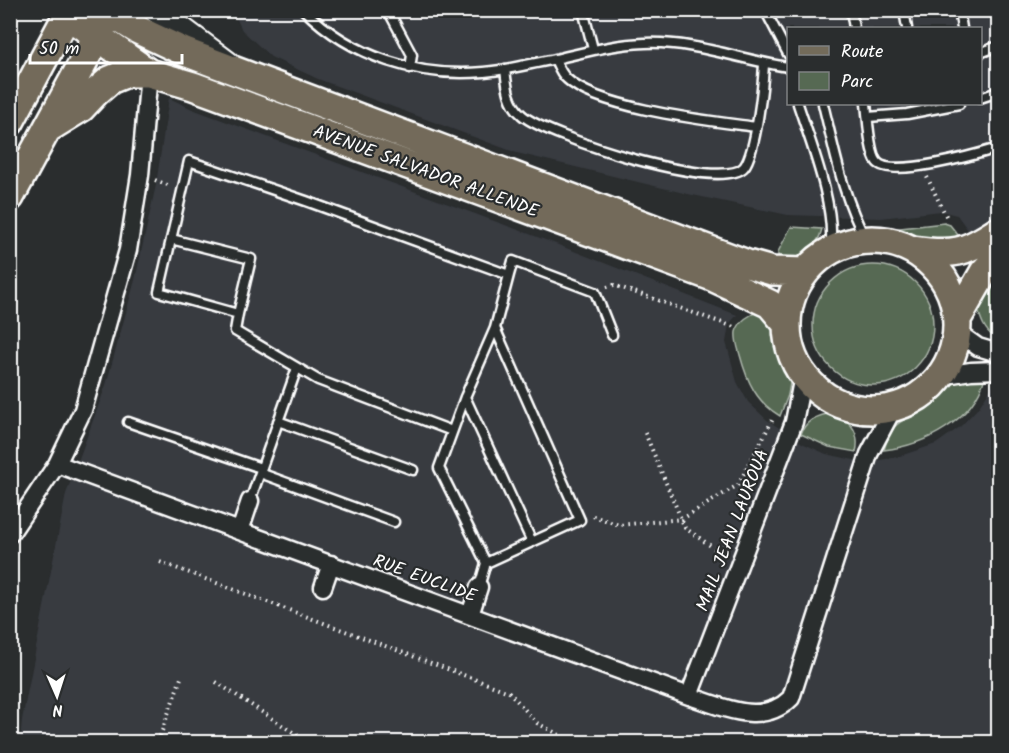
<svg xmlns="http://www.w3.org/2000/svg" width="1009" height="753" font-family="Kalam,sans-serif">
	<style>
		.built { fill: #383b41; fill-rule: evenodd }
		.green { fill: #566953; stroke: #aab4a9; stroke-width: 1.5 }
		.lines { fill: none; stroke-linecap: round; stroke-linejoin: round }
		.lane-casing { stroke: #fff; stroke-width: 13 }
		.street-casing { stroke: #fff; stroke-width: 21 }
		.secondary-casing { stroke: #fff; stroke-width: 28 }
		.primary-casing { stroke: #fff; stroke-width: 32 }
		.path { stroke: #fff; stroke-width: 4; stroke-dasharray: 1.5 4.5; stroke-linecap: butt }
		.lane { stroke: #2a2d2e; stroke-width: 8 }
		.street { stroke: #2a2d2e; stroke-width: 16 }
		.secondary { stroke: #2a2d2e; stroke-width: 24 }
		.primary { stroke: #736b5a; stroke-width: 27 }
		.labels { text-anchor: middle; stroke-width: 4.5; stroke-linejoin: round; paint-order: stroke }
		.street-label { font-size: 18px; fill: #fff; stroke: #2a2d2e }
	</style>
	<rect width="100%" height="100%" fill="#2a2d2e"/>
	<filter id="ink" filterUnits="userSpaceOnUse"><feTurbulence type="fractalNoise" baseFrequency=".0167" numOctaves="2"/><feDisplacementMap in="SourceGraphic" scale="12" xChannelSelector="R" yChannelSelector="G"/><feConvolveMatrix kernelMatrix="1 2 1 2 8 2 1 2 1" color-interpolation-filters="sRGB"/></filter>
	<g filter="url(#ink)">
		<path class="built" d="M233,11H998V218L971,234L957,215L941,211L881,218L788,215L688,194L517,153L318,79L271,57L242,30ZM788,28H980V104H788Z
			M169,98L192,109L548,241L737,315L729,324L726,342L737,382L748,402L767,420L802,443L826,454L854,460H880L897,457L936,444L960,427L979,407L994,383L998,382V742H20L22,720L66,494L106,385L135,280L156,185Z"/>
		<path class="green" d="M944,223L950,225L962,240H917L892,229Z
			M791,227L822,229C817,250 799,261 778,261V252Z
			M813 325a60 60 0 1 1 120 0a60 60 0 1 1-120 0Z
			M990,282L998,286V333L995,338C984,330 981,320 977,307Z
			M760,311L774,329L789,374L790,383L788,395L780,416C756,402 747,381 740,355C738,348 735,340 736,332C739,321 750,314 760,311Z
			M985,377C973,421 925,445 884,450C893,417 903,423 928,406C936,400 942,393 949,387C958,379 973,379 985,377Z
			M827,414C848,415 861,431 856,452L829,447L801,434C805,422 814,417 827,414Z"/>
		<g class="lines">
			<defs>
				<path id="lane" d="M304,10C352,57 418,78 484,72C507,70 529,64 551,60C583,53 612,44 645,43C694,41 741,60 788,67
					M388,10L412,55L410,68
					M583,10L593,49
					M765,10L788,54
					M851,10L854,28
					M904,10L907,28
					M959,10L962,28
					M980,53L998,46
					M555,59C558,66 561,74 567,79C598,109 712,121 756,127
					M505,69C507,86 508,103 522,115C547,137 721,193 744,167C756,152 763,85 764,64
					M980,98L998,92
					M798,104C811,144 837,209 830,250
					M823,104C835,152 842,195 866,240
					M866,104C868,118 869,152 877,162C891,179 978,154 998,148
					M868,117L907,114L959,104
					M171,239L251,259L238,314
					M509,275L513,261L595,292L612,335
					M465,397L532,542
					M278,421L413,470
					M128,422L261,468
					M452,431L318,380L235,331L238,314L159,292L189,161L306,201L509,275L495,328
					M260,473L394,522
					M250,501L297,368
					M479,587L486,563L580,520L495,328L465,397L439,468L486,563"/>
				<path id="street" d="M957,332L978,347L998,353
					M940,376L971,371L998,370
					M57,464L689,696C723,707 762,727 791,698L869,454L894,407
					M240,531L250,501
					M10,534L57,464L83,410L128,250L140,175L149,73
					M323,587L331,564
					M470,615L479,587
					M689,696L794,422L803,376"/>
				<path id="secondary" d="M156,10L228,64"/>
				<path id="primary" d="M105,10L136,29L185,52L747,264L772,271L805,272
					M67,15L149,73L193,86L710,276L770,304L786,323
					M10,122L70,10
					M47,129L81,108L96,92L110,80L127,73H149
					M10,197L106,20
					M787 325a85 85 0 1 1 170 0a85 85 0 1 1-170 0Z
					M913,250C953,256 965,253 998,231
					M957,319L984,272L998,257"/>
			</defs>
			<use href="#lane" class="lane-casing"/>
			<use href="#street" class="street-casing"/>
			<use href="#secondary" class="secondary-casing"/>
			<use href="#primary" class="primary-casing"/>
			<path class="path" d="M927,177L948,220
				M155,180L170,186
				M607,287L614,285L734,327
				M645,433L685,528L721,553L729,535L731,537
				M593,516L619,525L682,519L738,485L774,417
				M160,562L509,692L537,723L569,740L588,737L602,742
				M216,682L308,742
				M158,742L181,678"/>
			<use href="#lane" class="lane"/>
			<use href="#street" class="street"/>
			<use href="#secondary" class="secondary"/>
			<use href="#primary" class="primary"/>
		</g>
	</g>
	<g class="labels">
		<g class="street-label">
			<text transform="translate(426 171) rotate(20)" y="6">AVENUE SALVADOR ALLENDE</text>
			<text transform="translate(732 530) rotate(-69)" y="6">MAIL JEAN LAUROUA</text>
			<text transform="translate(425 578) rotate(20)" y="6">RUE EUCLIDE</text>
		</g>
	</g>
	<rect width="1009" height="753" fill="none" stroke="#2a2d2e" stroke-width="36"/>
	<rect x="18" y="18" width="973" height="717" fill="none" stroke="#fff" stroke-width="2" filter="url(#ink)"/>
	<rect x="787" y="27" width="195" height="78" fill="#2a2d2e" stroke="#7f8182" stroke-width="1.5"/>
	<rect x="799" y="46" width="30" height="9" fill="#736b5a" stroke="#7f8182" stroke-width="1.5"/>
	<text x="841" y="57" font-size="18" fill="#ffffff">Route</text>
	<rect x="799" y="72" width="30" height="18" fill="#566953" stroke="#7f8182" stroke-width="1.5"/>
	<text x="841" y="87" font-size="18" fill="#ffffff">Parc</text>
	<g transform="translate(57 696) rotate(177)" stroke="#2a2d2e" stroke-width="4.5" paint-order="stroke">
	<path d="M0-4.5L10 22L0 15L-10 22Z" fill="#ffffff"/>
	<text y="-9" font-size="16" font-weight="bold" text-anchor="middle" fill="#ffffff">N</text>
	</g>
	<path d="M30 54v9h152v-9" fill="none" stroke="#ffffff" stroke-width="3"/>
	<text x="39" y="54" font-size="18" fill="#ffffff" stroke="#2a2d2e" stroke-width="4.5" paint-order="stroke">50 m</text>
</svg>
